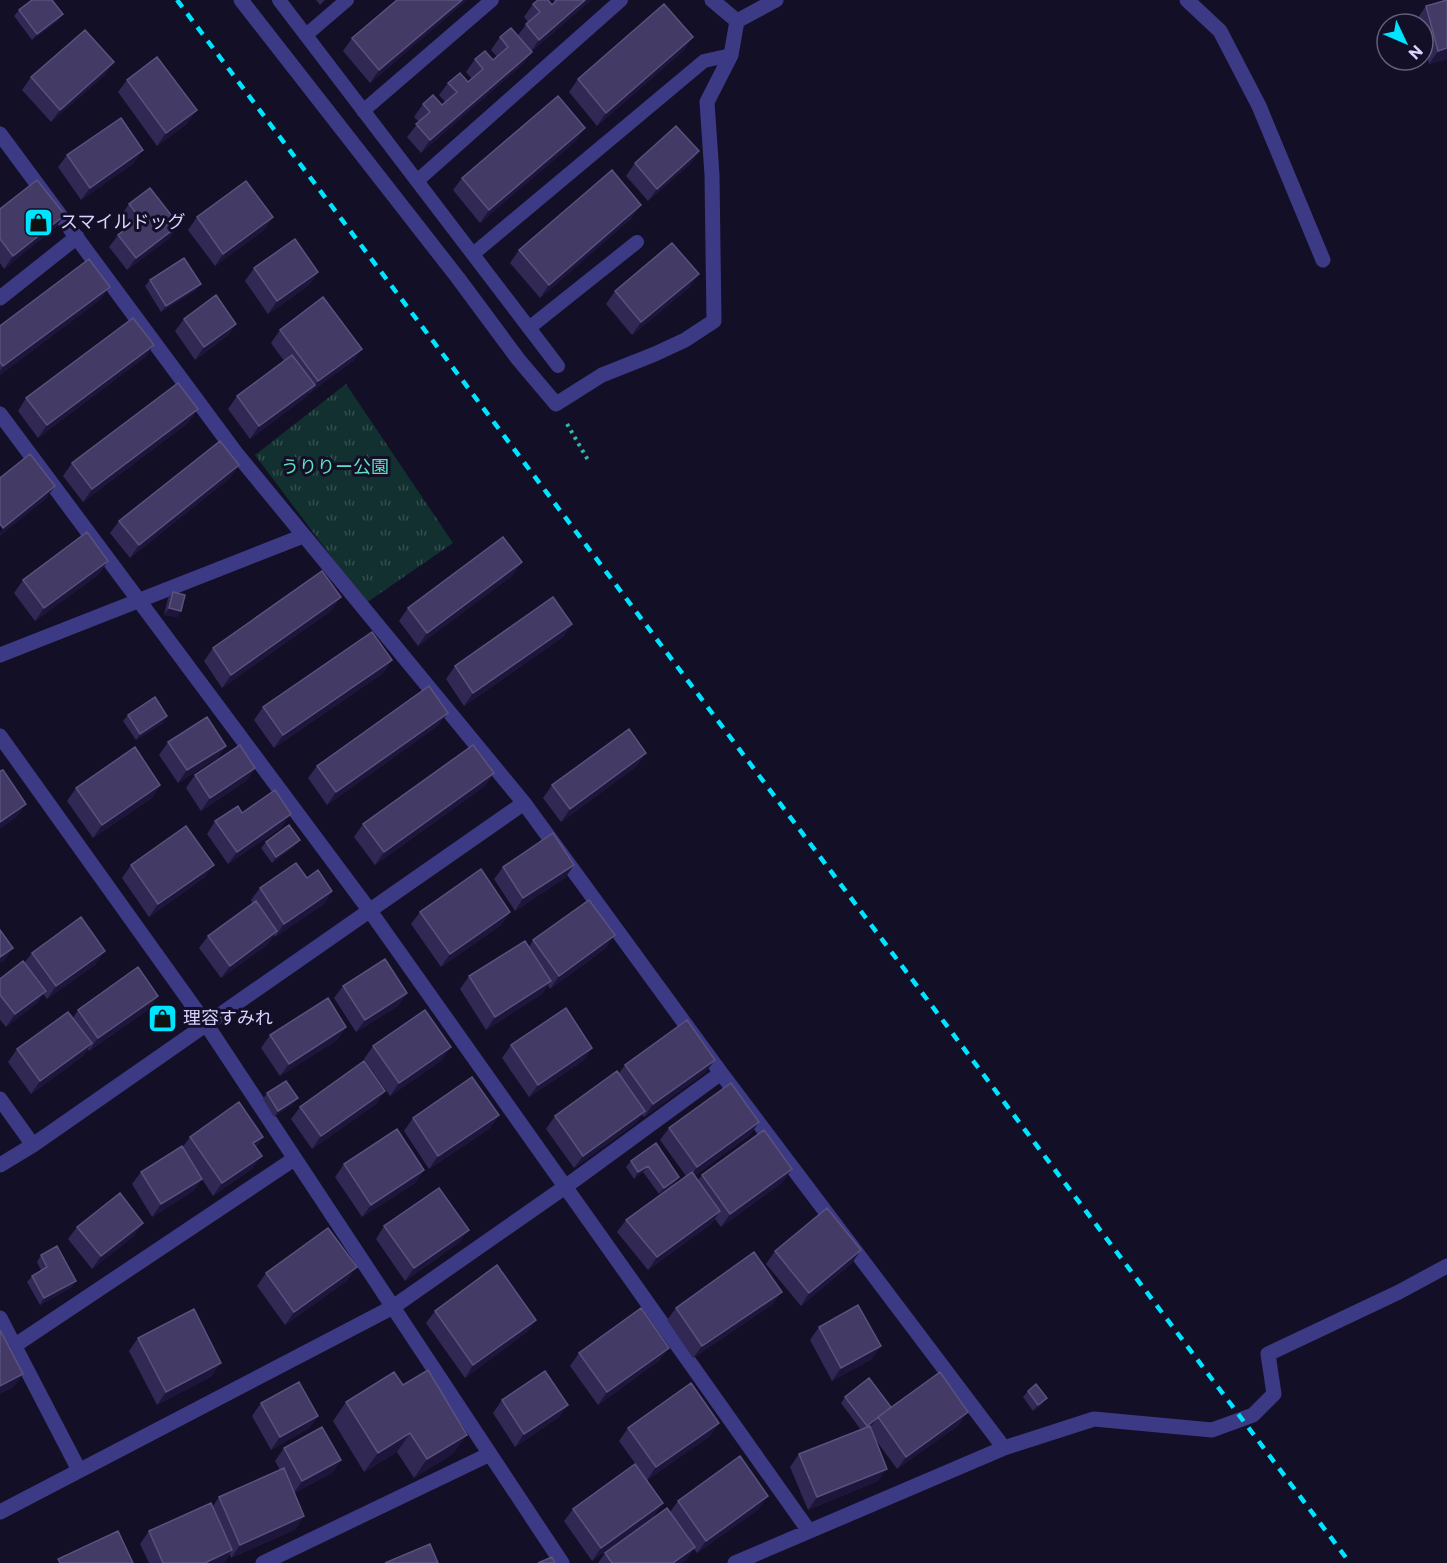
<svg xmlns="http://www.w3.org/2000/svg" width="1447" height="1563" font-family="Commissioner,'Noto Sans JP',sans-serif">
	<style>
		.park { fill: url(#park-tufts) }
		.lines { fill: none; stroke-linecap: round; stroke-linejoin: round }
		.path { stroke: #2fb8b0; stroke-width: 4; stroke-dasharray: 3 4.5; stroke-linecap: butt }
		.lane { stroke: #3d3a85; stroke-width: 14 }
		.street { stroke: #3d3a85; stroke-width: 15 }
		.rail { stroke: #00e5ff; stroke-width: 4.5; stroke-dasharray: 9 8; stroke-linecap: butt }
		.wall { fill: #312854 }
		.shaded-wall { fill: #1d163a }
		.building { fill: #433a66; stroke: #5a527e; stroke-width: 1.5 }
		.labels { text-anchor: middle; stroke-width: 6; stroke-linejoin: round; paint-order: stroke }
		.poi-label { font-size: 18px; fill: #d9d4ff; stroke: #130f26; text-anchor: start }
		.park-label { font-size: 18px; fill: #5fe0c0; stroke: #130f26 }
	</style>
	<defs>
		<pattern id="park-tufts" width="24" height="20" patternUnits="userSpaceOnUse" patternTransform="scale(1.5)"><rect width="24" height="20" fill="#12302f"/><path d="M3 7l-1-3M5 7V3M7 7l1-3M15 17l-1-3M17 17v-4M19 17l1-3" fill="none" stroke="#344d4e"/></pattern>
	</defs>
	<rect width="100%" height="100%" fill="#130f26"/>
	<path class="park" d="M346,384L453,543L366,603L255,455Z"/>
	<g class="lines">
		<path class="path" d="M567,424L588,460"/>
		<path class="lane" d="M279,0L558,366
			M306,35L347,0
			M363,111L492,0
			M417,181L621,0
			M473,254L704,61L731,55
			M529,328L637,242"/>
		<path class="street" d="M241,0L458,278L518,359L556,404L602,375L655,354L685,340L714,321L712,175L707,102L731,55L737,21
			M712,0L737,21
			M1187,0L1220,31L1259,106L1323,260
			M737,21L776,0
			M0,134L236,453L524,803L721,1073L1004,1448
			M0,298L77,237
			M0,414L370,911L809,1531
			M0,655L303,536
			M0,736L206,1024L562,1563
			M0,1099L33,1145
			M0,1165L33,1145L524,803
			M0,1318L79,1470
			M14,1346L294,1159
			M0,1512L393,1307L565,1187L721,1073
			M263,1563L490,1454
			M735,1563L1004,1448L1094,1419L1212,1430L1253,1415L1274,1394L1268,1354L1399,1292L1447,1266"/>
		<path class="rail" d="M177,0L1350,1563"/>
	</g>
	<path class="wall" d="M316,0H325L320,5Z
		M397,0H467L370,83L343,51L352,38Z
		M553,0H591L532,51L523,64L421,153L407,137L419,122L414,117L423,104L442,105L445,102L439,95L448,83L468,82L472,79L466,72L475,59L493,60L497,57L491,50L500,37L518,35L528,22L524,17L533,4L552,5L555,2Z
		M1447,0V59L1429,64L1423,41V24H1419L1417,19L1426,6Z
		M19,10L63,14L58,21L32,40L14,16Z
		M684,50L597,126L569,92L578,79Z
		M105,75L51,122L22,90L31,77Z
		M127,80L188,123L157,146L118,92Z
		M576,141L480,223L453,190L462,178Z
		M699,151L690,164L648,201L626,176L635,163Z
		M67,155L134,163L81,200L58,167Z
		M129,204L170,238L127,270L109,247L118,235L128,227L120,217Z
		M0,209L56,227L4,269L0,263Z
		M197,217H273L264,230L215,266L188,230Z
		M632,218L540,298L510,263L519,250Z
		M254,268L318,272L309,285L268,314L245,281Z
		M150,280L196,290L161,312L145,286Z
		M690,287L632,335L606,304L615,291Z
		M101,299L0,375V326Z
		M184,319L236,324L227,336L195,360L175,331Z
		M280,330L362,349L353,361L308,394L306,397L250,439L228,409L237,396L284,361L271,343Z
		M154,345L145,357L38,438L18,411L26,398Z
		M189,422L83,502L63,476L72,463Z
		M239,465L230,478L130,558L110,533L119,521Z
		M108,561L99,574L35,621L14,593L23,580Z
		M513,575L418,646L399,621L408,608Z
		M173,592L181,611L177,617L164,615L168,598Z
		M332,610L222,688L204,661L213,648Z
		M572,624L563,637L464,706L446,679L455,666Z
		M392,660L383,673L274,748L254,720L263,707Z
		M128,715L163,723L136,740L123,721Z
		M439,725L327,805L308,778L317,766Z
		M168,742L226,746L217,758L178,783L159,755Z
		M637,766L561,822L543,798L552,785Z
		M255,768L246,781L201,811L186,788L195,775Z
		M494,773L485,786L375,865L354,837L363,824Z
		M160,785L152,798L93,838L67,801L76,788Z
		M242,813L282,827L228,864L207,834L215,821Z
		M266,842L295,846L272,863L261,848Z
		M131,865L205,877L149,917L122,878Z
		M574,865L565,878L515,911L494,879L503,867Z
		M307,878L332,891L324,904L275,937L274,935L268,944L221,978L199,948L208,936L253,904L251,900L260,888Z
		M420,912H510L501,925L441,967L411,924Z
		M533,940L606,948L550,989L548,985L542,994L486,1030L460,989L469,976L529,947Z
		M32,953L96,964L47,999L43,994L37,1003L6,1027L0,1020V979L24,963Z
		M343,986L407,993L398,1006L356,1032L334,998Z
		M158,996L149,1009L89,1051L88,1049L83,1056L31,1094L8,1062L17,1049L73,1018L78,1010Z
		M346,1027L337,1040L280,1076L261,1048L270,1035Z
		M511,1045L592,1048L584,1060L529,1097L502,1058Z
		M373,1046L442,1060L390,1096L364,1059Z
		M625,1065L706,1072L644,1117L642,1115L636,1123L574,1168L546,1129L555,1116L619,1073Z
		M385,1091L376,1104L312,1149L291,1119L300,1107Z
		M267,1093L293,1104L274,1117L263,1099Z
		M499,1115L490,1128L429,1169L404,1131L413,1118Z
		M759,1122L750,1135L694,1176L698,1180L702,1175L783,1182L721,1227L715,1219L711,1224L648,1270L617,1232L626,1220L686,1176L660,1140L669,1128Z
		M190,1137H263L256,1147L253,1168L213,1196L202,1179L193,1191L152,1217L132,1184L141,1172L182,1148Z
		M656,1143L679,1177L674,1184L659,1194L643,1172L634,1179L626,1167L631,1161Z
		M344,1164L424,1170L415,1183L362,1217L335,1177Z
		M384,1226L460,1242L405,1281L376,1239Z
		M77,1227L134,1236L92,1269L68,1239Z
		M775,1251L852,1263L801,1306L766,1264Z
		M41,1255L72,1287L40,1305L27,1282L32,1276L41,1270L37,1262Z
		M266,1273L348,1280L285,1325L257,1286Z
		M773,1304L693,1358L667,1320L676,1308Z
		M435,1311L536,1320L527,1332L465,1378L426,1323Z
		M819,1327L872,1359L832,1381L810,1340Z
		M138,1338L212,1376L157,1405L129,1351Z
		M579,1353L660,1360L598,1405L570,1366Z
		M403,1385L454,1453L414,1478L397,1452L364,1472L333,1421L346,1402Z
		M1028,1391L1042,1405L1033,1411L1023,1397Z
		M845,1397L959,1425L897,1469L875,1439L878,1481L808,1510L790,1467L799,1454L861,1430L841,1403Z
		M502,1400L568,1405L559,1417L515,1447L493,1413Z
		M261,1403L318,1416L309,1428L271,1450L252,1416Z
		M719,1423L710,1436L647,1480L619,1441L628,1428Z
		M284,1448L341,1460L332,1473L294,1493L296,1529L231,1558L230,1554L223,1563H149L140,1544L149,1531L213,1506L219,1497L280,1470L275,1461Z
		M678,1501L759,1509L697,1553L694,1549L686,1560L682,1563H598L605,1553L670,1512Z
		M573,1509L654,1516L592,1561L564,1521Z"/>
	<path class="shaded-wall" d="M462,0H467L370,83L379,70Z
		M585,0H591L530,53L539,40Z
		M63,14L58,21L32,40L37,34Z
		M693,37L684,50L597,126L606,113Z
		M1447,48V59L1429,64L1438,51Z
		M532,52L523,64L421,153L430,140Z
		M114,62L105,75L51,122L60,110Z
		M197,110L188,123L157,146L166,133Z
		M585,128L576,141L480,223L489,210Z
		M143,150L134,163L81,200L90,188Z
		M699,151L690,164L648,201L657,189Z
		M641,205L632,218L540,298L549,285Z
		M65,215L56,227L4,269L13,256Z
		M273,217L264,230L215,266L223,254Z
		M179,225L170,238L127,270L136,258Z
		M318,272L309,285L268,314L277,301Z
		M699,274L690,287L632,335L641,322Z
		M201,284L196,290L161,312L166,306Z
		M110,287L101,299L0,375V371L3,366Z
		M236,324L227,336L195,360L204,347Z
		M154,345L145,357L38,438L47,425Z
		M362,349L353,361L309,394L318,381Z
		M315,385L306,397L250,439L259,426Z
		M198,409L189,422L83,502L92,489Z
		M239,465L230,478L130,558L139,545Z
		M55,486L46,499L0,536V533L3,528Z
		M108,561L99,574L35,621L44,608Z
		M522,562L513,575L418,646L427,633Z
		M341,597L332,610L222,688L231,675Z
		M169,608L181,611L177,617L164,615Z
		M572,624L563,637L464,706L473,693Z
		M392,660L383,673L274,748L283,735Z
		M448,713L439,725L327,805L336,792Z
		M167,716L163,723L136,740L140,734Z
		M226,746L217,758L178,783L187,770Z
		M646,753L637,766L561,822L570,809Z
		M255,768L246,781L201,811L210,798Z
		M494,773L485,786L375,865L384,852Z
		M160,785L152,798L93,838L102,825Z
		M26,804L17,817L0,829V822Z
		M291,814L282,827L228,864L237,852Z
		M300,840L295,846L272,863L276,857Z
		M214,865L205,877L149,917L158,904Z
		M574,865L565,878L515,911L523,898Z
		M332,891L324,904L275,937L284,924Z
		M510,912L501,925L441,967L450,954Z
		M277,931L268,944L221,978L230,966Z
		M615,935L606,948L550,989L559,976Z
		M13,948L4,961L0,963V957Z
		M105,951L96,964L47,999L56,986Z
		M551,981L542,994L486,1030L495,1017Z
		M46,991L37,1003L6,1027L15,1014Z
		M407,993L398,1006L356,1032L365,1020Z
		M158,996L149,1009L89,1051L98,1038Z
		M346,1027L337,1040L280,1076L289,1064Z
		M92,1043L83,1056L31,1094L40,1081Z
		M451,1047L442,1060L390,1096L399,1083Z
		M592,1048L584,1060L529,1097L538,1085Z
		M715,1060L706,1072L644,1117L653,1104Z
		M385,1091L376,1104L312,1149L321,1136Z
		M298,1098L293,1104L274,1117L278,1111Z
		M645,1111L636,1123L574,1168L583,1156Z
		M499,1115L490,1128L429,1169L438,1156Z
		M759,1122L750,1135L688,1180L697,1167Z
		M263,1137L254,1149L253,1143Z
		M262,1156L253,1168L213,1196L222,1183Z
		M648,1166L643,1172L634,1179L638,1172Z
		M792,1169L783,1182L721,1227L730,1214Z
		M424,1170L415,1183L362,1217L371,1205Z
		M679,1177L674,1184L659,1194L664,1188Z
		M202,1179L193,1191L152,1217L161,1204Z
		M720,1211L711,1224L648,1270L657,1257Z
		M143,1223L134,1236L92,1269L101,1256Z
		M469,1230L460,1242L405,1281L414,1268Z
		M861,1250L852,1263L801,1306L809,1293Z
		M357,1267L348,1280L285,1325L294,1312Z
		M76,1281L72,1287L40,1305L44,1298Z
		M782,1292L773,1304L693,1358L702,1346Z
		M536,1320L527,1332L465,1378L473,1365Z
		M881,1346L872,1359L832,1381L841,1368Z
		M669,1348L660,1360L598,1405L607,1392Z
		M221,1363L212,1376L157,1405L166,1392Z
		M23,1374L14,1387L0,1394V1386Z
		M1047,1398L1042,1405L1033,1411L1038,1405Z
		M568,1405L559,1417L515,1447L524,1434Z
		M968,1412L959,1425L897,1469L906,1457Z
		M318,1416L309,1428L271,1450L280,1437Z
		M877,1418L872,1425L863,1432L867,1426Z
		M719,1423L710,1436L647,1480L656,1467Z
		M410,1433L397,1452L364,1472L378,1453Z
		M467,1435L454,1453L414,1478L427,1459Z
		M341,1460L332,1473L293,1494L302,1481Z
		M887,1469L878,1481L808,1510L817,1497Z
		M768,1496L759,1509L697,1553L706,1541Z
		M663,1503L654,1516L592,1561L601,1548Z
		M304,1516L296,1529L231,1558L240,1545Z
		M695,1547L686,1560L682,1563H673Z
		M232,1550L223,1563H205Z"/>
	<path class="building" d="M32,0H52L63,14L37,34L19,10Z
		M397,0H462L379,70L352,38Z
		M538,0H548L552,5L557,0H585L539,40L526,24L540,12L533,4Z
		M1447,0V48L1438,51L1426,6Z
		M664,4L693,37L606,113L578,79Z
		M511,28L532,52L430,140L416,124L430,112L423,104L433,95L442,105L457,92L448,83L460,73L468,82L483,69L475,59L485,51L493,60L508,47L500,37Z
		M85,30L114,62L60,110L31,77Z
		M157,57L197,110L166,133L127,80Z
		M558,96L585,128L489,210L462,178Z
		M121,118L143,150L90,188L67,155Z
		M676,126L699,151L657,189L635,163Z
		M612,170L641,205L549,285L519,250Z
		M37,180L65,215L13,256L0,239V209Z
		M246,181L273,217L223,254L197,217Z
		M150,188L179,225L136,258L118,235L140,218L129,204Z
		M295,239L318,272L277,301L254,268Z
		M672,243L699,274L641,322L615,291Z
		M184,258L201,284L166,306L150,280Z
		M89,259L110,287L3,366L0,362V326Z
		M216,295L236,324L204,347L184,319Z
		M323,297L362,349L318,381L280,330Z
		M133,318L154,345L47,425L26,398Z
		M292,355L315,385L259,426L237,396Z
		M178,383L198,409L92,489L72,463Z
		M220,441L239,465L139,545L119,521Z
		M30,454L55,486L3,528L0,524V478Z
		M87,532L108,561L44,608L23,580Z
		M503,537L522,562L427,633L408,608Z
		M322,571L341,597L231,675L213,648Z
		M173,592L185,595L181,611L169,608Z
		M553,597L572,624L473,693L455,666Z
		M372,632L392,660L283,735L263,707Z
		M429,686L448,713L336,792L317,766Z
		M155,697L167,716L140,734L128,715Z
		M207,717L226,746L187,770L168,742Z
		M629,729L646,753L570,809L552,785Z
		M240,745L255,768L210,798L195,775Z
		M473,745L494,773L384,852L363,824Z
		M135,747L160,785L102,825L76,788Z
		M3,770L26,804L0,822V771Z
		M275,790L291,814L237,852L215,821L238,806L242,813Z
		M289,825L300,840L276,857L266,842Z
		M186,826L214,865L158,904L131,865Z
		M553,833L574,865L523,898L503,867Z
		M296,863L307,878L318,870L332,891L284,924L260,888Z
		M481,869L510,912L450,954L420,912Z
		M589,900L615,935L559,976L533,940Z
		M256,901L277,931L230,966L208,936Z
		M81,917L105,951L56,986L32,953Z
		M0,930L13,948L0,957Z
		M525,941L551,981L495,1017L469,976Z
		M385,959L407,993L365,1020L343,986Z
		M23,961L46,991L15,1014L0,995V979Z
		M138,967L158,996L98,1038L78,1010Z
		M328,998L346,1027L289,1064L270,1035Z
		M566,1008L592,1048L538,1085L511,1045Z
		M425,1010L451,1047L399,1083L373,1046Z
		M68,1012L92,1043L40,1081L17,1049Z
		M687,1020L715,1060L653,1104L625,1065Z
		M364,1061L385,1091L321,1136L300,1107Z
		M617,1071L645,1111L583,1156L555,1116Z
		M472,1077L499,1115L438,1156L413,1118Z
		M286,1081L298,1098L278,1111L267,1093Z
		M731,1083L759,1122L697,1167L669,1128Z
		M239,1102L263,1137L253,1143L262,1156L222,1183L190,1137Z
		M397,1129L424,1170L371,1205L344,1164Z
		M764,1130L792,1169L730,1214L702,1175Z
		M656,1143L679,1177L664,1188L648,1166L638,1172L631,1161Z
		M182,1146L202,1179L161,1204L141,1172Z
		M692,1172L720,1211L657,1257L626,1220Z
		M439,1188L469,1230L414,1268L384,1226Z
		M120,1193L143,1223L101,1256L77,1227Z
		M827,1208L861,1250L809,1293L775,1251Z
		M328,1228L357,1267L294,1312L266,1273Z
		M57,1246L76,1281L44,1298L32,1276L47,1267L41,1255Z
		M754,1252L782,1292L702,1346L676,1308Z
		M497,1265L536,1320L473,1365L435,1311Z
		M858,1305L881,1346L841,1368L819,1327Z
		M641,1308L669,1348L607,1392L579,1353Z
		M194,1309L221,1363L166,1392L138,1338Z
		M0,1330L23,1374L0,1386Z
		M428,1370L467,1435L427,1459L410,1433L378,1453L346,1402L394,1372L403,1385Z
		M545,1371L568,1405L524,1434L502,1400Z
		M940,1372L968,1412L906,1457L878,1417Z
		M869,1378L891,1407L867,1426L845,1397Z
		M299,1382L318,1416L280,1437L261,1403Z
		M691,1383L719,1423L656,1467L628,1428Z
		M1036,1384L1047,1398L1038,1405L1028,1391Z
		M870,1426L887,1469L817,1497L799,1454Z
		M322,1427L341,1460L302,1481L284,1448Z
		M740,1456L768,1496L706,1541L678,1501Z
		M635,1464L663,1503L601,1548L573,1509Z
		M284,1468L304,1516L240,1545L219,1497Z
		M211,1503L232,1550L205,1563H163L149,1531Z
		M667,1508L695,1547L673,1563H612L605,1553Z
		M118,1531L133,1563H60L58,1559Z
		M430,1544L438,1563H385Z
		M552,1557L555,1563H538Z"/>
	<defs>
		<symbol id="shop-square" viewBox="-11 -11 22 22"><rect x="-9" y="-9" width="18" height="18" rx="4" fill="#00e5ff" stroke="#130f26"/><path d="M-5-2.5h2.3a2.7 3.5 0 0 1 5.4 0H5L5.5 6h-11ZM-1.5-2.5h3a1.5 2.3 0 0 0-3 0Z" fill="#111"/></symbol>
	</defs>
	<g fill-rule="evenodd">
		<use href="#shop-square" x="22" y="206" width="33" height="33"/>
		<use href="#shop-square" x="146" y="1002" width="33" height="33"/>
	</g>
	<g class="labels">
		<g class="poi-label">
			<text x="60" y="228">スマイルドッグ</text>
			<text x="183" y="1024">理容すみれ</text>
		</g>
		<g class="park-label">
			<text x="335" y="473">うりりー公園</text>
		</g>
	</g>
	<g transform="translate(1405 42) rotate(134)"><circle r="28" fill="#130f26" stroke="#625e7d" stroke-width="1.5"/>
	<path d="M0-4.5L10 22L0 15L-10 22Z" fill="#00e5ff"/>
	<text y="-9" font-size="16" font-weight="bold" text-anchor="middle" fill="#d9d4ff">N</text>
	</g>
</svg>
